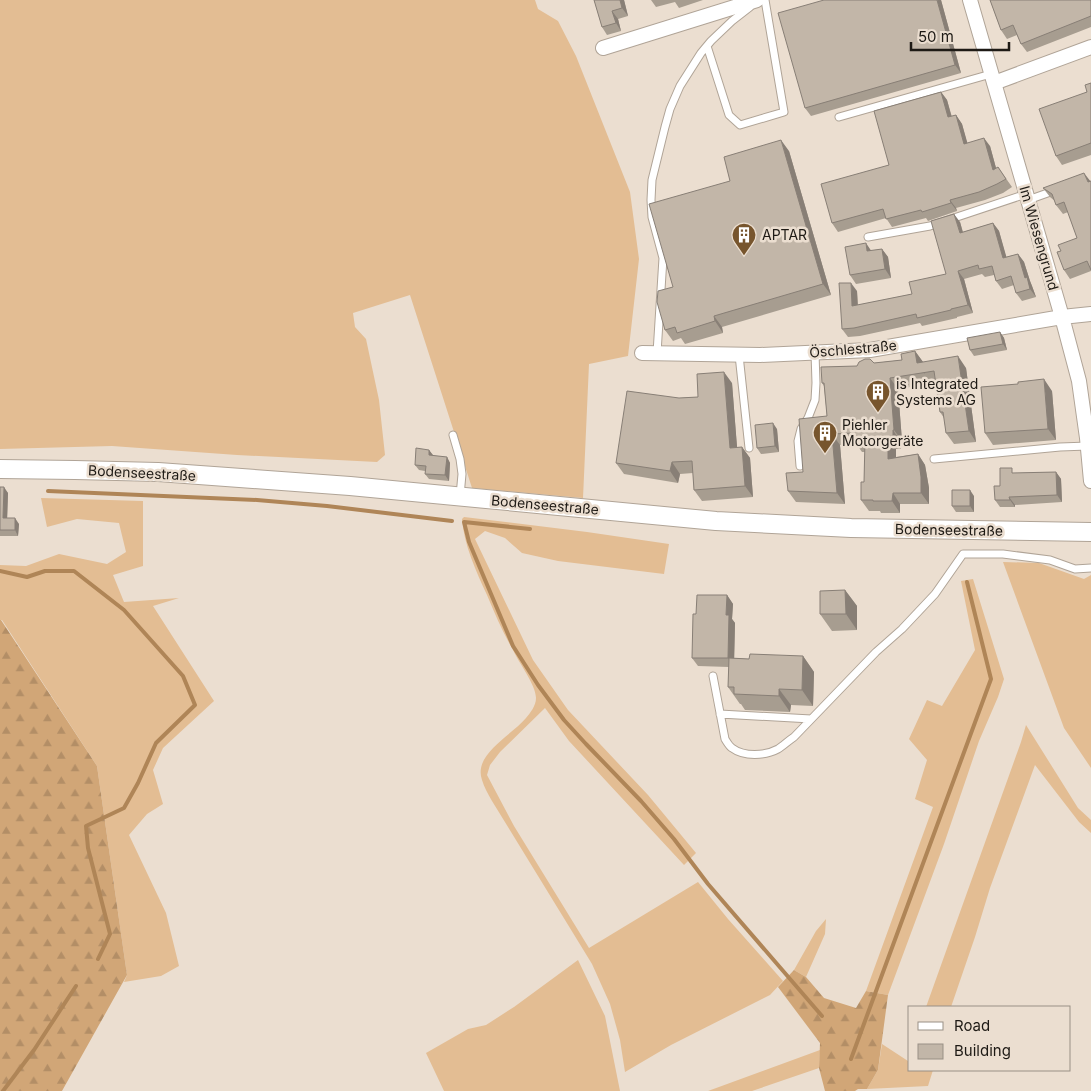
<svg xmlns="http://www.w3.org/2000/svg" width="1091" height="1091" font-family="Inter,sans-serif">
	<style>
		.grass { fill: #e3bd93 }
		.forest { fill: url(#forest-firs) }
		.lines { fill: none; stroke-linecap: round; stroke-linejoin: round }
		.stream { stroke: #af8557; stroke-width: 4 }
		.service-casing { stroke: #b0a497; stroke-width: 9 }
		.minor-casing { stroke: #b0a497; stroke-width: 16 }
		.tertiary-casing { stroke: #b0a497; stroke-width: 20 }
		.service { stroke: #fff; stroke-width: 7 }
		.minor { stroke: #fff; stroke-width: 14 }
		.tertiary { stroke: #fff; stroke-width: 18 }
		.wall { fill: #a79d90 }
		.shaded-wall { fill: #887f76 }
		.building { fill: #c2b6a8; stroke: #887f76 }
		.labels { text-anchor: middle; stroke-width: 5; stroke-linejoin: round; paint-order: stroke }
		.poi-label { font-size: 14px; fill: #1e1a15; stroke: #ebded0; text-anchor: start }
		.street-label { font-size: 14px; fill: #1e1a15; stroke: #ebded0 }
	</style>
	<defs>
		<pattern id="forest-firs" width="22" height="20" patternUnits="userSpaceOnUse" patternTransform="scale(1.25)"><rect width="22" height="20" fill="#d1a677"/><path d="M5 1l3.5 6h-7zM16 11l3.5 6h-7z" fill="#b38e66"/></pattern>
	</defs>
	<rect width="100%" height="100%" fill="#ebded0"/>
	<path class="grass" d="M0,0H535L538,9L558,21L576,56L630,192L639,259L628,356L589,364L583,498L472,488L410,295L353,313L355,327L366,339L379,400L385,455L377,462L237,455L112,446L0,449Z
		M41,498L143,501V566L113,575L124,602L179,598L153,606L214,701L163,748L153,770L163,804L147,814L129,835L166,913L179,966L161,976L124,982L127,975L97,766L2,620H0V565L26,566L59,554L107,564L126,552L119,523L77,519L47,527Z
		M464,517L587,532L669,544L664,574L558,561L522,553L505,538L485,531L475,539L533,660L568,710L648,795L696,853L684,865L569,741L545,708L500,752L490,765L487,775L514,826L589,948L698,882L728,919L783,981L770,995L671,1045L625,1072L620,1040L610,1004L592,964L492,801C488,794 484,787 482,780C473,754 511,736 526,718C530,713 536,706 536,698C536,685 519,663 513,650C503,633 495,614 487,595C476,571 464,545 462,519Z
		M1003,562L1039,563L1084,579L1091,575V768L1064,728Z
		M973,579L1004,679L998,697L979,741L944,844L888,995L866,991L933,807L915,799L927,760L909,739L927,700L942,706L975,650L961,581Z
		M1026,725L1078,808L1091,820V833L1079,822L1035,765L990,888L975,937L951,1007H926L1021,742Z
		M826,919L825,934L806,977L794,970L816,931Z
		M578,960L605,1016L620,1091H444L426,1053L468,1029L486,1025L514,1007Z
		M882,1044L908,1061L910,1057V1070H933L928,1086L867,1089L878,1070Z
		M820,1050L819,1068L752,1091H708Z"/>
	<path class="forest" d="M0,620H1L97,766L127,975L62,1091H0Z
		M794,970L806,977L824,998L856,1008L866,991L888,995L878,1070L867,1089H858L855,1091H825L819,1068L820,1043L778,987Z"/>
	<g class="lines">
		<path class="stream" d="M48,491L257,500L327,506L452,521
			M530,529L464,522L469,542L513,646L538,685L564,720L586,744L641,801L674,839L708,884L822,1016
			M0,571L27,577L45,571H74L124,610L183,676L195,705L156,743L138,783L124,808L86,826L88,848L110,934L98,959
			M851,1059L991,679L967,582
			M3,1091L34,1050L76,986"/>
		<defs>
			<path id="service" d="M707,46L729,115L740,125L784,112L765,0
				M839,117L991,74
				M1028,200L1056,190
				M868,237L930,226L1026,194
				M657,353L663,258L652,217L651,200L652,180L665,127L670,109L680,86L701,53L711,41L732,21L750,7
				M739,355L749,448
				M453,435L460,459L462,474L460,496
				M934,459L1060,447L1088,446
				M800,466L798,441L801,429L808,418L815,400L816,383L815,353
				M713,676L725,739C727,742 729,746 732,748C744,757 765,756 778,749C783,746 788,741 794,737L876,652L902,629L935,594L963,554H1003L1050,560L1075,569L1091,568
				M720,714L811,719"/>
			<path id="minor" d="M970,0L1062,317L1079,381L1087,438L1091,481
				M603,48L757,0
				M994,83L1091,47
				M642,353L760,355L870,350L1062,317L1091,314"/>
			<path id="tertiary" d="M0,469L75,470L158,472L350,486L716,521L851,528L1091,532"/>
		</defs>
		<use href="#service" class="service-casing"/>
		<use href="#minor" class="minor-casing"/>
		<use href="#tertiary" class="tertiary-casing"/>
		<use href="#service" class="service"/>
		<use href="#minor" class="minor"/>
		<use href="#tertiary" class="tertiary"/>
	</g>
	<path class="wall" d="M594,0H624L628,16L618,19L621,31L607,35L602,27Z
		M651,0H703L679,8L675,2L656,7Z
		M941,0L961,73L811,116L805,108Z
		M990,0H1091V27L1027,52L1021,44L1017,35L1007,39L1001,30Z
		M1091,83V155L1062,165L1056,156Z
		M941,92L947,100L952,117L956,115L962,124L967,143L990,146L996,168L998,167L1012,187L1003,193L985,200L956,208L957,211L928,221L926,218L892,227L886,218L838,232L832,223L889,165Z
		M789,151L831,295L722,327L723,333L685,344L681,338L673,341L665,330L673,287L730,181Z
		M1090,181L1091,271L1070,279L1064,270L1061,251L1077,238L1068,212L1063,214L1056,205L1055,201L1050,197L1043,188Z
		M960,222L963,232L993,223L999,231L1006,257L1018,254L1024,262L1030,281L1032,286L1036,297L1022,301L1016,293L1014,285L1002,289L996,281L994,275L985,277L982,274L964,279L973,313L957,317V318L922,326L920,323L860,336L848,337L842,329L857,291L858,305L912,294L946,274Z
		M882,249L888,257L891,278L856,284L850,275L871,251Z
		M1000,332L1004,338L1007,350L974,356L970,350Z
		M915,351L923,362L966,368L976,442L954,444L946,433L944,418L940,412L936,383L898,389L902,441H900L901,449H896V457L918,454L925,465L929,488V504H900V513H881L880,511H869L861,500L864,482L865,452H862L857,445H840L845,504L796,502L788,491L803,472L827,416L824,386L822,383L857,366L874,363L902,360Z
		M732,383L737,448L742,447L750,458L753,497L702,501L694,490L693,473L680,474L678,483L624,474L616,463L679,398L698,397Z
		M1052,391L1056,440L993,445L985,433Z
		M777,429L779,452L761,454L757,448Z
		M429,450L433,456L447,457L450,463L449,481L429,479L425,474V471L419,470L415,465Z
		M1056,472L1061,479L1062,502L1015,505V507H1000L995,500L1000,486L1016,473Z
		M0,487L8,493L7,518L19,524L18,536H0Z
		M974,496V512H956L952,506Z
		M845,590L857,606V630L832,631L820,614Z
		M727,595L733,604L732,619L735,623L734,658L749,659L803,656L814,672L813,706L791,705L790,712L745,710L741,704H740L728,687L729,667L698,666L692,658L696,614Z"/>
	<path class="shaded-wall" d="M620,0H624L628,16L622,8Z
		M937,0H941L961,73L955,65Z
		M612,11L618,19L621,31L616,23Z
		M941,92L947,100L954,126L948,117Z
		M956,115L962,124L970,152L964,144Z
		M984,138L990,146L999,179L993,170Z
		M781,140L789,151L831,295L823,284Z
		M1084,173L1091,182H1088Z
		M950,200L956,208L957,211L951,203Z
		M954,214L960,222L965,241L960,233Z
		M993,223L999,231L1009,266L1003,258Z
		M866,243L872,252L867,251Z
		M882,249L888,257L891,278L885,269Z
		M1018,254L1024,262L1030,281L1032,286L1036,297L1030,289L1025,278Z
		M958,271L964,279L973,313L968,305Z
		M851,283L857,291L858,314L852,306Z
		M714,316L722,327L723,333L715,321Z
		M1000,332L1004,338L1007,350L1003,344Z
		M915,351L923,362L925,374L917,363Z
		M958,356L966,368L976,442L969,431Z
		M724,372L732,383L738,459L730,448Z
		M890,378L898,389L902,441L894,430Z
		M1044,379L1052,391L1056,440L1048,429Z
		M773,423L777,429L779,452L775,446Z
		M893,430L900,441L901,449L893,438Z
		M832,434L840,445L845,504L837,493Z
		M888,438L896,449V470L888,459Z
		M742,447L750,458L753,497L745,486Z
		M429,450L433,455V461L429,455Z
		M918,454L925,465L929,488V504L921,493Z
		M447,457L450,463L449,481L445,475Z
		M672,462L680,474L678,483L670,471Z
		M1056,472L1061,479L1062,502L1057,495Z
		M4,487L8,493L7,523L3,518Z
		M970,490L974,496V512L970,506Z
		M893,493L900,504V513L892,501Z
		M1009,497L1015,505V507L1010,500Z
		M15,518L19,524L18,536L15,530Z
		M845,590L857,606V630L846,614Z
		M727,595L733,604L732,619L735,623L734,667L728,658L726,615Z
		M803,656L814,672L813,706L802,690Z
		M779,689L791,705L790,712L779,696Z"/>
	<path class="building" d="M594,0H620L622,8L612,11L616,23L602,27Z
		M824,0H937L955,65L805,108L778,13Z
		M990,0H1091V16L1021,44L1013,25L1001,30Z
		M1091,83V143L1056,156L1039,109L1087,92L1085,85Z
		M941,92L948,117L956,115L964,144L984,138L993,170L998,167L1006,179L997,184L979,192L950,200L951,203L922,212L921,210L886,219L883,209L832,223L821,184L889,165L874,111Z
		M781,140L823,284L714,316L715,321L677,333L675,327L665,330L657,302L658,291L673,287L649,204L730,181L724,157Z
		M1084,173L1088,182L1091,181V270L1087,261L1064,270L1057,252L1061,251L1058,245L1077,238L1064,202L1056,205L1052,194L1043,188Z
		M954,214L960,233L993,223L1003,258L1018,254L1025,278L1027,277L1030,289L1016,293L1011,276L996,281L992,266L979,269L978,265L958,271L968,305L951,309V310L917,318L916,314L854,328L842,329L839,283H851L852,306L912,294L909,282L946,274L931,221Z
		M866,243L867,251L882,249L885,269L850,275L845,247Z
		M1000,332L1003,344L970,350L967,338Z
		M915,351L917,363L958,356L969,431L946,433L943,412H940L934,371L890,378L894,430H893V438H888V459L918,454L921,477V493H893L892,501H873V500H861V482H864L865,440L854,441V433L832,434L837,493L788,491L786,473L803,472L799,419L827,416L824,383H822L821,367L857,366L859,362L865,359H870L874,363L902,360L901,354Z
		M724,372L730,448L742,447L745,486L694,490L692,461L672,462L670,471L616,463L627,391L679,398L698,397L697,374Z
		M1044,379L1048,429L985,433L981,387L1018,384V382Z
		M773,423L775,446L757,448L755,425Z
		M416,448L429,450V455L447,457L445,475L425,474L426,466L415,465Z
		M1000,468H1012V473L1056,472L1057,495L1009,497L1010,500H995L994,486H1000Z
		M0,487H4L3,518H15V530H0Z
		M952,490H970V506H952Z
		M845,590L846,614H820V591Z
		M697,595H727L726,615H729L728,658H692L693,614H696Z
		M750,654L803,656L802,690L779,689V696L734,694V687H728L729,658L749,659Z"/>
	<defs>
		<symbol id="building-pin" viewBox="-11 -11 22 30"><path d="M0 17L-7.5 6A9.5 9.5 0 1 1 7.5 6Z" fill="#77552d" stroke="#ebded0"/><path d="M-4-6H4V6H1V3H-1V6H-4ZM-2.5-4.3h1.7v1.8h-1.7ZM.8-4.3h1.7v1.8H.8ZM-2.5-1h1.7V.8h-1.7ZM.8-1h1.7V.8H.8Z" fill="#fff"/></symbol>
	</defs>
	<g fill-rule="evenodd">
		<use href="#building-pin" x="730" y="221" width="28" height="38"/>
		<use href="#building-pin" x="864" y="378" width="28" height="38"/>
		<use href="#building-pin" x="811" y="419" width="28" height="38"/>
	</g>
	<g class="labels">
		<g class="poi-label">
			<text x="762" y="240">APTAR</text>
			<text x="896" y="389">is Integrated<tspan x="896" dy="16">Systems AG</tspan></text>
			<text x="842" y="430">Piehler<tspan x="842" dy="16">Motorgeräte</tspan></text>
		</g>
		<g class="street-label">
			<text transform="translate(1039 238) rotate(74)" y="5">Im Wiesengrund</text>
			<text transform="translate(853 349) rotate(-5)" y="5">Öschlestraße</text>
			<text transform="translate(142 473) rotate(3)" y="5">Bodenseestraße</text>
			<text transform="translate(545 505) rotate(5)" y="5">Bodenseestraße</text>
			<text transform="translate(949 530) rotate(1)" y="5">Bodenseestraße</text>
		</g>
	</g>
	<rect x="908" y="1006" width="162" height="65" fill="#ebded0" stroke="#999085"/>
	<rect x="918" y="1022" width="25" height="8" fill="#ffffff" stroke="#999085"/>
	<text x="954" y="1031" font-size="15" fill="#1e1a15">Road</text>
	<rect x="918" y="1044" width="25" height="15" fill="#c2b6a8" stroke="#999085"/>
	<text x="954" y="1056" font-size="15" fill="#1e1a15">Building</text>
	<path d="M911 42v8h98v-8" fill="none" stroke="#1e1a15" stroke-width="2.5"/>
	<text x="918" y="42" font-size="15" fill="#1e1a15" stroke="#ebded0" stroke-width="4" paint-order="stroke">50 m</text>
</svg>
